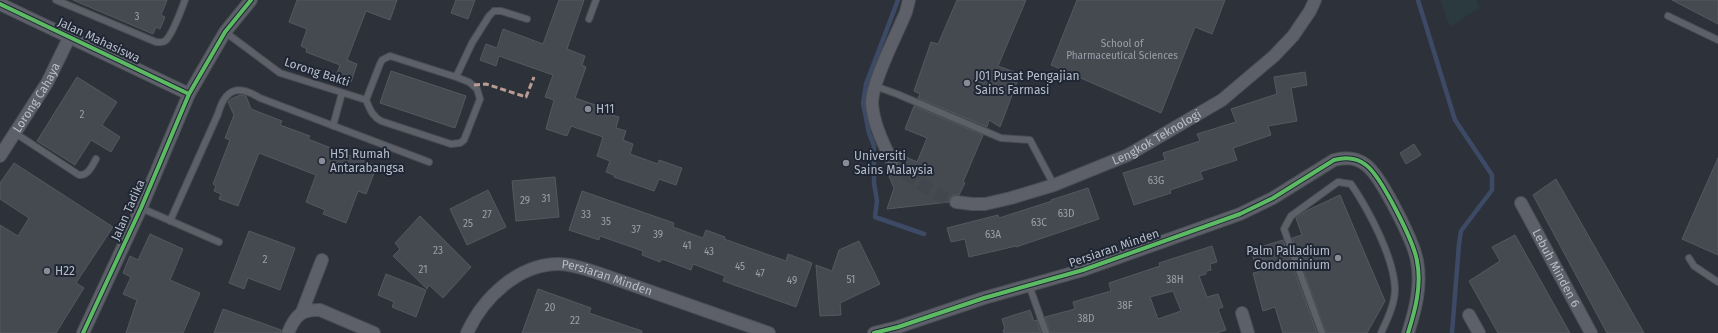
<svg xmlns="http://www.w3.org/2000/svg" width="1718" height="333" font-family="'Fira Sans',sans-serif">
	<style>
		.garden { fill: #2a3a3f }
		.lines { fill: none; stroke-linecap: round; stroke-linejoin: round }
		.stream { stroke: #3d4a65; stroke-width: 4.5 }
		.building { fill: #454950; stroke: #545961; fill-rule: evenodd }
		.street-tunnel { stroke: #42464f; stroke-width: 12; stroke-dasharray: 12 6; stroke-linecap: butt }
		.lane-casing { stroke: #4a4d54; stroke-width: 8 }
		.street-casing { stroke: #4a4d54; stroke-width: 14 }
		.lane { stroke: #5d6068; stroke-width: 6 }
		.street { stroke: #5d6068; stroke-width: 12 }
		.quiet { stroke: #b99d93; stroke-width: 3; stroke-dasharray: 6 3; stroke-linecap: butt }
		.cycleway-casing { stroke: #1f2634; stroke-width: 6 }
		.cycleway { stroke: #5cba63; stroke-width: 4 }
		.poi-dot { fill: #878c97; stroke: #1f2634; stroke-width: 1.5 }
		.labels { text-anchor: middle; stroke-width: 4; stroke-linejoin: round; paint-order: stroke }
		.number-label { font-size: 10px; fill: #9aa0ab }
		.street-label { font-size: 12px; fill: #b7bdc9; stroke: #1f2634 }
		.poi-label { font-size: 12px; fill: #b7bdc9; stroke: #1f2634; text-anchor: start }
	</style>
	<rect width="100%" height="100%" fill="#2d3139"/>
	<path class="garden" d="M1440,0H1477L1479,8L1450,27Z"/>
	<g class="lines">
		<path class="stream" d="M898,0L866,84L863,103L869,133L874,146V183L877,201L875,217L924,234
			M1418,0L1455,120L1492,175V190L1461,231L1459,244L1452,333"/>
	</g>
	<path class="building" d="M73,0H167L161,15L165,17L160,29L156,27L153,34Z
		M297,0H397L390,20L366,11L347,60L357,64L351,82L336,76L340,65L306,52L307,49L301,46L307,29L289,22Z
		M456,0H475L468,19L451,13Z
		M559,0H584L567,49L585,56L582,65L586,67L575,98L613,111L612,115L619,117L616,128L626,131L623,140L633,144L630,154L658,164L659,160L682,168L676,185L659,179L654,191L614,177V175L606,172L610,161L597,156L603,137L571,126L567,136L546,129L554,100L545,97L553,75L499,56L496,66L480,60L486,44L497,48L503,29L543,44Z
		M957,0H1026L998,66L1020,74L1000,127L989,120L987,127L918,98L920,94L914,91L931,42L938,44Z
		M1077,0H1225L1212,34L1195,27L1161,113L1051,65Z
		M1672,0H1718V24Z
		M391,71L466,96L455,128L380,103Z
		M1305,72L1307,85L1291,88L1297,121L1268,126L1271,135L1233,148L1237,160L1200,172L1203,179L1170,190L1171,193L1134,205L1123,173L1165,160L1163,153L1200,141L1197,134L1236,122L1231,109L1277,94L1274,77Z
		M77,77L117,102L102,125L120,137L111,152L91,140L75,165L37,141Z
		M240,95L246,96L251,109L282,121L280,125L310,136L308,139L377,166L366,194L358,191L346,223L323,214L325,210L306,202L316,175L259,153L238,206L219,199L221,194L214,191L216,186L213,184L230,140L225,138L234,115L228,102L231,99Z
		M914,106L983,135L963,182L965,183L959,195H953L950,198L949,202L887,209L894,188L888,174L890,168L896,167L899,162L896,152L917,162L927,138L905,129Z
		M1414,144L1421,155L1406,164L1400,153Z
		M1718,158V255L1682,239Z
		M14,163L113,227L76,283L84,288L56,333H0V225L18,236L29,218L0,199V183Z
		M555,177L559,217L516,221L512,181Z
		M1556,179L1644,333H1607L1533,195Z
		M1088,188L1099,219L1016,247V246L969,257L965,239L951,242L947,228L998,215L999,218L1052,201L1051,200Z
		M488,190L506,227L467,245L450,209Z
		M582,191L674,223L673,227L703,238L706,230L725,237L724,239L786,261L788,254L812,263L796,307L723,281L725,276L693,264L691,270L662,259L660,262L642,255L643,251L600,236L599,240L569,230Z
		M1340,195L1385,301L1367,333H1326L1292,238L1302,235L1296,218L1306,211Z
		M420,216L471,267L443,298L429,285L427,289L393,256L400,249L395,243Z
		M249,231L295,248L280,290L248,278L244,289L229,283Z
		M150,234L183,249L170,280L200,293L183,333H126L137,300L123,294L131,277L123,273L130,256L138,260Z
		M1515,235L1570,333H1498L1469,281L1500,261L1492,247Z
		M1283,240L1317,333H1283L1275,307L1263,311L1253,273L1258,272L1252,253L1258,252L1257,248Z
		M859,241L880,284L840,303L841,315L820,316L816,265L832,271L839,250Z
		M1212,246L1217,262L1210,264L1211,270L1206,271V274L1199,276L1207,297L1218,294L1223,307L1218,309L1226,330L1216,333H1050L1045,317L1075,309L1073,302L1111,291L1109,283L1160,266L1159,263ZM1173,291L1181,311L1158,319L1150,297Z
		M386,274L426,290L416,317L392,307L394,302L378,295Z
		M538,289L591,308L589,313L642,331V333H522Z
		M223,309L281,330V333H214Z
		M1030,310L1034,321L1037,320L1041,333H1004L1003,330L1005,329L1002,319Z"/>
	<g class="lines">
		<path class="street-tunnel" d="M892,161C910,178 933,194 956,202"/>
		<defs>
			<path id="lane" d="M56,0L156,42C159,42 162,43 165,41C172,36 182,8 185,0
				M1668,16L1718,40
				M589,19L596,0
				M225,32L280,73L366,100
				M390,56L456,77L469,82L477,89L480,99L464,140L460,143L451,144L381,121C372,116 370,109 366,100L380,64L382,60Z
				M456,77L472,43L489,16L494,11H501L527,19
				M875,86L897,94L1001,138L1030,140L1054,185
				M333,126L342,93
				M15,133L79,175C88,176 92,166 96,159
				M141,208L219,242
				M170,221L218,114C225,89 237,84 260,98L429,162
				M1689,258L1694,266L1718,282
				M1029,285L1046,333
				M1322,333L1284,229L1291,216L1338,182L1351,184C1368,209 1394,257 1395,289C1395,304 1387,320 1381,333"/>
			<g id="street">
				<path d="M0,4L189,94"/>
				<path id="s1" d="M0,156L47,83L69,38"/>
				<path d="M892,161C883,144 873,123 872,103C872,82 897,34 906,12L909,0"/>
				<path id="s2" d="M956,202L972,204H985L1011,198L1054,185L1128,155L1222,100L1274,56L1293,36L1310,11L1315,0"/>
				<path id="s3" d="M1521,203L1591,333"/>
				<path d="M302,312L322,260"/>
				<path d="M1242,313L1248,333"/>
				<path d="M1469,315L1479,333"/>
				<path d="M83,333L141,208L189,94L225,32L251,0"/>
				<path d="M288,333C295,316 301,309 320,310L374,333"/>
				<path id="s4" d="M467,333C483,298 518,264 559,264C572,264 585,269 598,273L769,333"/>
				<path d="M874,333L898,327L984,298L1083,270L1240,214L1273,198L1334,160C1345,157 1356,157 1366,165C1381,176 1414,242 1417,261C1422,285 1415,311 1408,333"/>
			</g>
		</defs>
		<use href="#lane" class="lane-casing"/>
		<use href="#street" class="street-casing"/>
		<use href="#lane" class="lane"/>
		<use href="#street" class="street"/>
		<path class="quiet" d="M474,85L486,84L526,97L534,77"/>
		<defs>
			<path id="cycleway" d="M0,4L189,94
				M83,333L141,208L189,94L225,32L251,0
				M874,333L898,327L984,298L1083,270L1240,214L1273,198L1334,160C1345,157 1356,157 1366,165C1381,176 1414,242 1417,261C1422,285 1415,311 1408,333"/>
		</defs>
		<use href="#cycleway" class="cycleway-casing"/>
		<use href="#cycleway" class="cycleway"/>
	</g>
	<g class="poi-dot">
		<circle cx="967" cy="83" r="4"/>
		<circle cx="588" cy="109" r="4"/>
		<circle cx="322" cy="161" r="4"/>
		<circle cx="846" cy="163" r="4"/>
		<circle cx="1338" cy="258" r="4"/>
		<circle cx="47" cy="271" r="4"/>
	</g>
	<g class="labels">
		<g class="number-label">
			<text x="137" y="20">3</text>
			<text x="1122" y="47">School of<tspan x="1122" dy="12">Pharmaceutical Sciences</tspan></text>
			<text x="82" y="118">2</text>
			<text x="1156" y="184">63G</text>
			<text x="546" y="202">31</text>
			<text x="525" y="204">29</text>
			<text x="1066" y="217">63D</text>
			<text x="487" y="218">27</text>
			<text x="586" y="218">33</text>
			<text x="606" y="225">35</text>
			<text x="1039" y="226">63C</text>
			<text x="468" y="227">25</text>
			<text x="636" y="233">37</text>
			<text x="658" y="238">39</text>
			<text x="993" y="238">63A</text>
			<text x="687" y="249">41</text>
			<text x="438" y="254">23</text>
			<text x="709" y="255">43</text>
			<text x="265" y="263">2</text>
			<text x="740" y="270">45</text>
			<text x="423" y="273">21</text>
			<text x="760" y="277">47</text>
			<text x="851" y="283">51</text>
			<text x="1175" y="283">38H</text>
			<text x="792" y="284">49</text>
			<text x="1125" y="309">38F</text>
			<text x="550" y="311">20</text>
			<text x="1086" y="322">38D</text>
			<text x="575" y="324">22</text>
		</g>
		<g class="street-label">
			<text transform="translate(99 40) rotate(25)" y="4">Jalan Mahasiswa</text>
			<text transform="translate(317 72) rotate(18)" y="4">Lorong Bakti</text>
			<text dy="4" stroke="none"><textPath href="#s1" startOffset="69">Lorong Cahaya</textPath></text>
			<text dy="4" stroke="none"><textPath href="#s2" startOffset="214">Lengkok Teknologi</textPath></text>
			<text transform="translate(128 210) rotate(-66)" y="4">Jalan Tadika</text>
			<text transform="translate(1114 248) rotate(-19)" y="4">Persiaran Minden</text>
			<text dy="4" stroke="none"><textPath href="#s3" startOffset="74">Lebuh Minden 6</textPath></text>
			<text dy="4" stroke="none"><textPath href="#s4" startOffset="171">Persiaran Minden</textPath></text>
		</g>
		<g class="poi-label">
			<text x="975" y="80">J01 Pusat Pengajian<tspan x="975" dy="14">Sains Farmasi</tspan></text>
			<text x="596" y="113">H11</text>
			<text x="330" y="158">H51 Rumah<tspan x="330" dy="14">Antarabangsa</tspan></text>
			<text x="854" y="160">Universiti<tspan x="854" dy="14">Sains Malaysia</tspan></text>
			<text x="1330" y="255" text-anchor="end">Palm Palladium<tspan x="1330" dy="14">Condominium</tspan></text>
			<text x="55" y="275">H22</text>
		</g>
	</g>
</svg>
